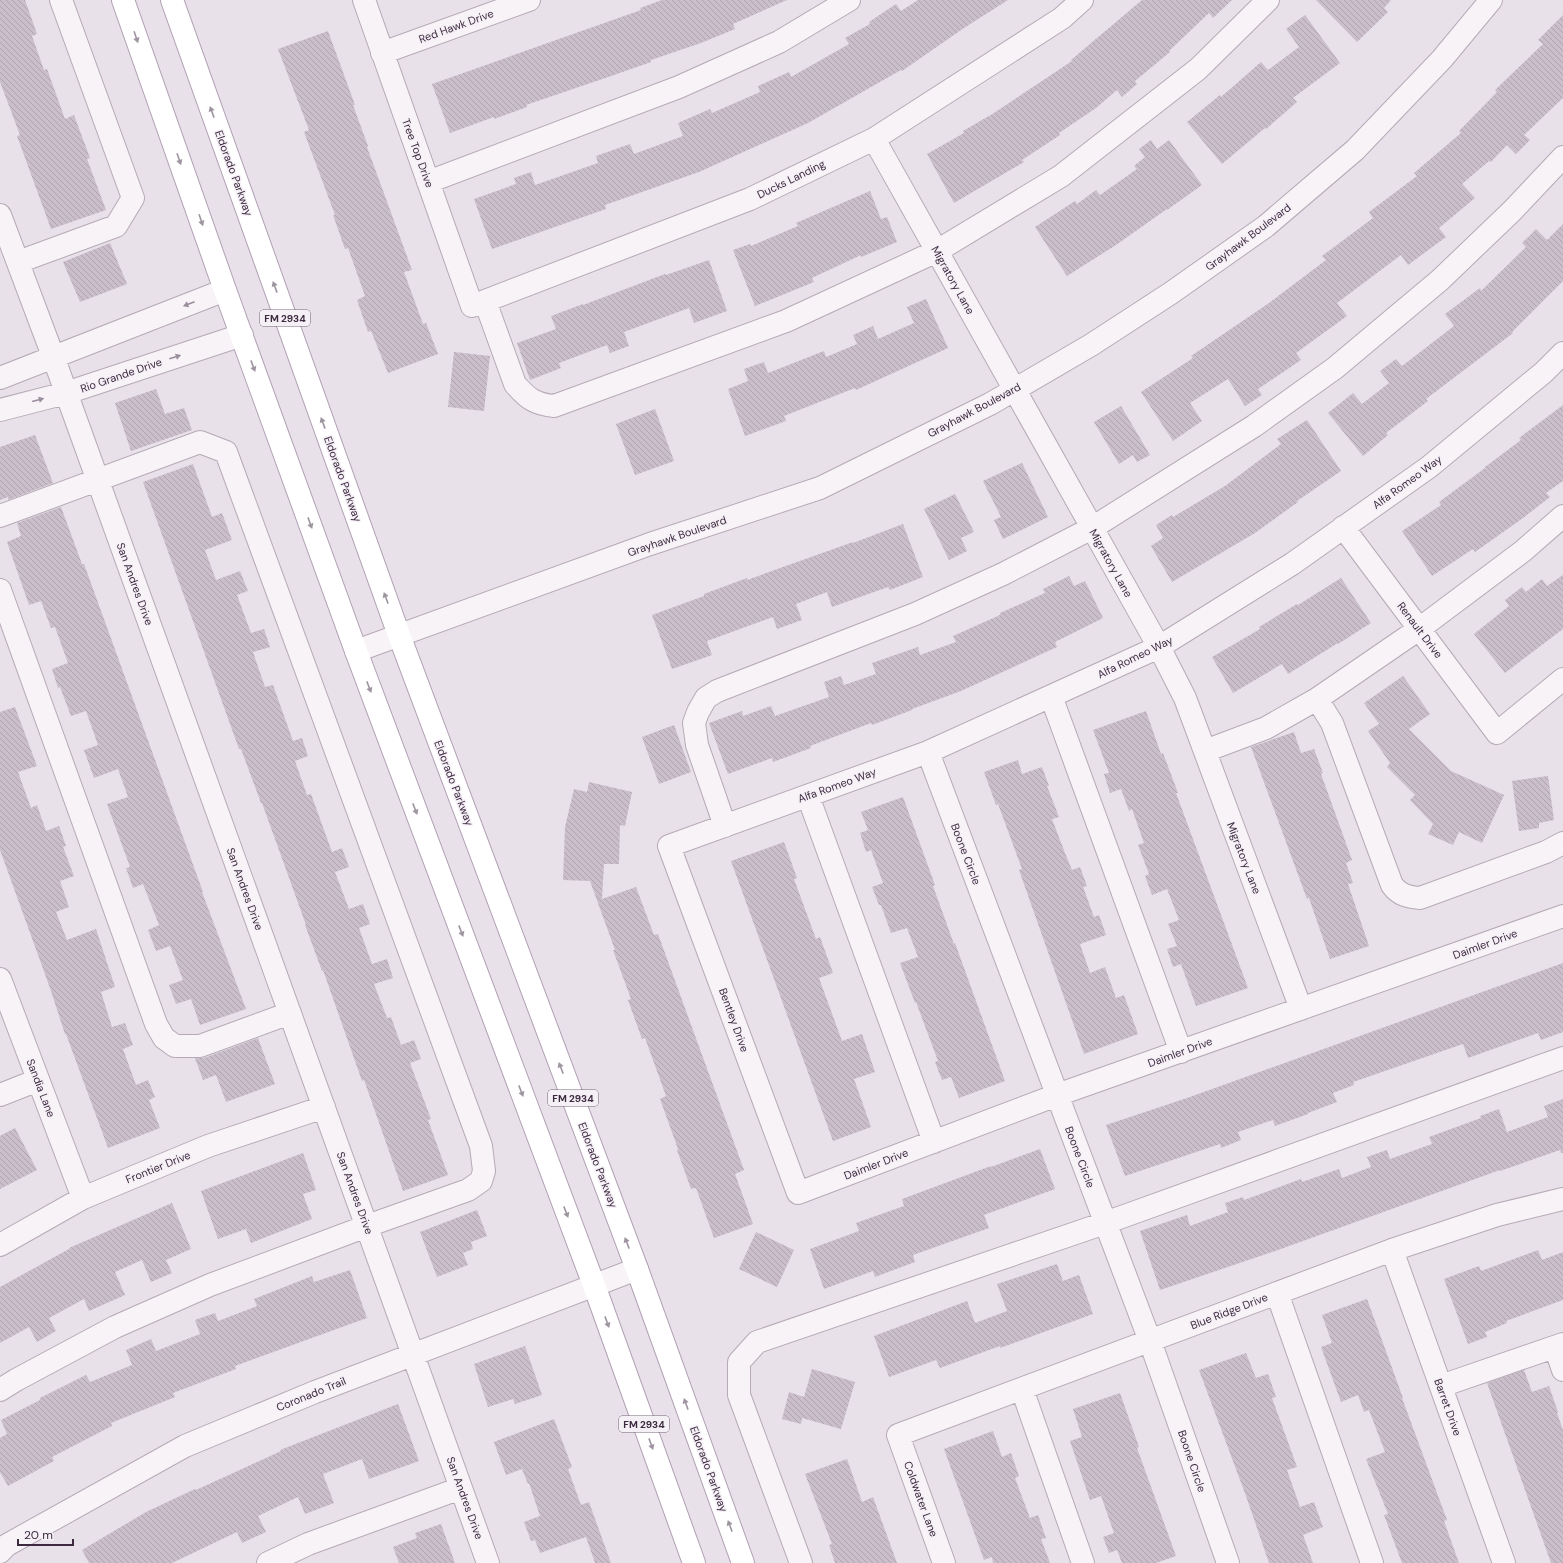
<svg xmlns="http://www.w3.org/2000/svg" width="1563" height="1563" font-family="'DM Sans',sans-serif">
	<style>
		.building { fill: url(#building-back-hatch) }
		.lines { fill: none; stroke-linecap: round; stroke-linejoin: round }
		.minor-casing { stroke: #b5aab6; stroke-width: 24 }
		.major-casing { stroke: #b1a0b4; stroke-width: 24 }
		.minor { stroke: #f7f3f7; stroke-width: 22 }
		.major { stroke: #fff; stroke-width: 22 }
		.oneway { fill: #9e94a0 }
		.oneway2 { fill: #9a8e9c }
		.labels { text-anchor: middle; stroke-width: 3; stroke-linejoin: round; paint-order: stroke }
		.shield { fill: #f5f0f6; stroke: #746577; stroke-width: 1 }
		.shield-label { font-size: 10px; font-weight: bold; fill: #3d2a40 }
		.street-label { font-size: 11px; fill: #3d2a40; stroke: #f5f0f6 }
	</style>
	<defs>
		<pattern id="building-back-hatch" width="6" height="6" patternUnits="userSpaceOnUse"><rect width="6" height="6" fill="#cabecb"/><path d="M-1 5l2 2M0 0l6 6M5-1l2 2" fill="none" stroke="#aea3af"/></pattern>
	</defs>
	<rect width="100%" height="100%" fill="#e8e1e9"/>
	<path class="building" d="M0,0H25L37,34L32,36L44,70L47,69L65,119L74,115L90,158L87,159L106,210L51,229L17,136L20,135L0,82Z
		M662,0H787L733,24L735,29L701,43L651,60V62L617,74L526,105L527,107L494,119V117L450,133L432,84L641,10L640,8Z
		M918,0H1008L964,28L902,71L901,70L808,123L699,172L605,205L606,209L492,249L474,199L516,184L514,178L531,172L535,185L598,163L596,156L630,144L634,154L683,136L678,123L710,109L712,113L760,92L758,86L789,72L791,77L849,44L845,38L870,24L869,22L896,4L901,11Z
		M1142,0H1232L1213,18L1209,13L1169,51L1170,52L1135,81L1137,84L1122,97L1117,90L1096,108L1059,133L1060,135L1022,160L1024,162L954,203L927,154L964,133L963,131L994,113L1072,61L1071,60Z
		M1316,0H1391L1384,8L1388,12L1357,42Z
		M1305,15L1340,63L1293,98L1297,102L1266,129L1265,128L1222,164L1187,122L1220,95L1221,97L1261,62L1268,70L1299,47L1286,29Z
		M1563,15V98L1524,135L1530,140L1516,154L1507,145L1491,162L1489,161L1462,184L1475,198L1439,228L1446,237L1408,265L1401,255L1337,303L1347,316L1296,353L1301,360L1258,389L1262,395L1245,406L1228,379L1190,403L1202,421L1173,441L1141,392L1193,358L1191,356L1269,303L1326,260L1322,256L1373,218L1369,212L1417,176L1414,173L1461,133L1459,131L1497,92L1495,90L1543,44L1538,40Z
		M328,31L355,105H353L368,146L367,147L412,270L404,272L423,324L426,323L438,354L388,373L371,331L368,332L357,300L365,296L348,248L345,249L333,215H335L304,132L309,130L278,49Z
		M1151,140L1157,149L1169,140L1202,185L1167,210V209L1116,245L1067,276L1035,227L1075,201L1077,204L1096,190L1100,195L1137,169L1134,166L1145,157L1139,149Z
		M870,191L881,219L887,217L897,242L861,257V255L812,278L814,282L755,306L733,250L750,244L751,246L798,226L796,223Z
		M1563,224V281L1512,332L1513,333L1426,399L1428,401L1386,433L1388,435L1363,456L1328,413L1353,393L1362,404L1389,383L1380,371L1396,359L1402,366L1454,326L1445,314L1480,288L1481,291L1526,247L1522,243L1536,229L1547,240Z
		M110,243L127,284L80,302L63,262Z
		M709,260L727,311L694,323L689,308L624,332L629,346L610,353L607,345L559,363L561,368L530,380L517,343L556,329L551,316L583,304V305L665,274L666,275Z
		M926,299L948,348L856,390L855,388L784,416L786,421L745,436L728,389L748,381L744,369L764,362L768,373L824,351L826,357L857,344L853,335L873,326L878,339L914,323L907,307Z
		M454,352L490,356L484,411L448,407Z
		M156,389L165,414L184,408L192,430L131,451L115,403Z
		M1563,405V481L1546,493L1550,497L1523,518L1475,552L1473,549L1432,576L1402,531L1441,505L1439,502L1485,468V467L1521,440L1519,438Z
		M1121,406L1150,455L1137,462L1133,455L1119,464L1094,422Z
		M655,409L674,461L635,475L616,424Z
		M1307,420L1341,471L1297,501L1298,502L1255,533L1172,582L1151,546L1163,538L1156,525L1172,515L1173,517L1225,486L1281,444L1277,439Z
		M35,435L53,483L8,500V497L0,500V447Z
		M1022,463L1048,517L1003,539L994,520L1001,517L983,481Z
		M193,464L212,517L222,513L232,540L205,550L216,580L240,571L248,591L237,595L251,633L264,629L270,647L253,652L265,687L273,685L293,741L302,738L308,756L295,761L307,795L311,794L332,852L342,848L349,867L335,872L349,909L363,904L370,924L359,928L372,964L387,959L393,978L374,984L387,1018L391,1017L401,1045L414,1040L421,1059L410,1063L431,1119L428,1120L448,1175L403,1191L364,1080L362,1081L323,970L322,971L305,925H306L262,803H261L241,749H239L143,482Z
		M955,494L974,532L961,538L967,551L949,560L924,509Z
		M61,507L82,564H84L203,892H202L246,1009L200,1025L191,999L176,1004L169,985L183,980L170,946L156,951L148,930L159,925L143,884L133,888L126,868L130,867L107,804L128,797L118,769L94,778L84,750L98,745L86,711L71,716L60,687L58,688L52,669L68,663L55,627L51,628L41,601L29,605L7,542L21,536L17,523Z
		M903,524L923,577L890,590L888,587L832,607L827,592L796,604L802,620L777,629L773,617L707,641L712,655L672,669L652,615L704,596V594L747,578V580L853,542V543Z
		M1563,575V629L1505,673L1474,634L1509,606L1505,600L1522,587L1526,592L1542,579L1547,586Z
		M1069,576L1074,586L1085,581L1103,618L1055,642L1057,647L961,691L912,709V710L872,725L871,723L810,746L811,748L773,762L772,758L728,774L709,723L742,711L743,716L771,706L775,716L829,697L824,682L841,676L844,685L876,674L872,663L918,647L920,655L956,642L953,636L1000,615V613L1045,593L1043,589Z
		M1341,578L1371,623L1338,644V643L1288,674L1282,664L1233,693L1212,657L1260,629L1259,627L1297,604L1298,605Z
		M1403,676L1430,714L1409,729L1451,771L1504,795L1482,843L1459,832L1453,845L1428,834L1433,824L1410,800L1415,795L1387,767L1390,763L1368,731L1379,724L1364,703Z
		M15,707L37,766L18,772L31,808L37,805L46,831L59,826L66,846L63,847L74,876L60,881L69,907L56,912L67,940L96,929L115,987L101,992L112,1027L125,1023L133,1045L123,1049L136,1085L148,1080L155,1097L149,1100L160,1128L108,1148L66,1034H65L50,988L0,850V712Z
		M1146,711L1161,754L1163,753L1178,793H1176L1248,988L1196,1006L1181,964L1173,967L1167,949L1177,946L1168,924L1179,920L1167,889L1152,895L1145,876L1149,874L1138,845L1144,843L1132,809L1129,811L1121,789L1110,793L1104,774L1109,773L1093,730Z
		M674,725L691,772L659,784L642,737Z
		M1294,732L1301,753L1314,749L1323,773L1321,774L1352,860L1346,863L1353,883L1348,884L1369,946L1330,959L1309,898L1307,899L1251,747Z
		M1018,760L1022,774L1042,767L1049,786H1047L1059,817L1052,819L1065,853L1072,870L1080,867L1087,886L1083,887L1094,917L1099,915L1106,935L1080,944L1090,973L1105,967L1116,998L1124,995L1138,1034L1084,1054L1019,870L1022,869L998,804L996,805L984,772Z
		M1548,776L1554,820L1539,823V828L1519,831L1512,781Z
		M589,782L632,792L625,826L620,825L619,864H604L602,899L636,887L654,935L658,934L744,1170L735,1174L753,1224L714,1238L696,1188L691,1189L677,1150L678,1149L660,1099L666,1096L645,1038L642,1039L628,1000L631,999L613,950H615L590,881L563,880L565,827L574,789L587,792Z
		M903,797L935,885L933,886L954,944L955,943L1005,1081L959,1098L951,1077L942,1080L935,1062L938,1061L916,1002L915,1003L900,963L918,957L907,928L891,933L881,905H879L872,887L883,883L871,850L866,852L860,833L868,830L861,812Z
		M784,842L797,878L794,879L816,939L820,937L833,973L819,978L842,1041L862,1034L875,1072L854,1079L871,1127L833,1141L731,861Z
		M1563,963V1032L1541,1040L1538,1033L1468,1058L1463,1044L1353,1082L1354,1085L1333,1093L1337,1102L1308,1113V1114L1275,1126L1273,1120L1238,1132L1241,1140L1221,1148L1220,1144L1125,1176L1106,1125L1187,1098Z
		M258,1038L275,1084L226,1102L216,1075L203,1080L195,1058H204Z
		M1563,1099V1153H1561L1560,1150L1500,1171V1170L1278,1250L1160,1290L1140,1231L1187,1215L1190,1226L1228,1212L1225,1203L1243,1197L1244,1200L1301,1179L1302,1182L1339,1169L1342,1178L1371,1167L1367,1157L1387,1150L1390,1159L1432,1144L1429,1137L1481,1118L1480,1116L1499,1109L1507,1132L1548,1117L1544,1106Z
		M15,1128L37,1170L0,1189V1136Z
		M1040,1149L1055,1189L984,1215L989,1228L913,1255L915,1262L875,1277L873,1271L824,1289L810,1249L859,1231L856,1223L904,1206L902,1199L991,1166V1167Z
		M303,1153L316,1190L303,1194L312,1219L251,1243L246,1229L218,1239L201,1191Z
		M172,1203L191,1249L166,1260L172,1273L151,1282L142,1260L115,1272L125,1295L89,1311L84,1299L49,1318L56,1331L37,1342L29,1327L0,1343V1287L69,1249V1248Z
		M477,1210L487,1236L471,1242L473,1249L463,1253L468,1265L437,1277L420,1232Z
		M756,1232L794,1250L777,1287L739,1269Z
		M1538,1250L1542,1260L1563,1252V1300L1506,1321L1507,1323L1485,1332L1487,1337L1468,1344L1444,1279L1479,1266L1481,1271Z
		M1057,1264L1063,1281L1079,1275L1093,1314L1000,1348V1346L940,1368L936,1360L889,1377L874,1336L967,1301L975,1323L1007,1311L997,1284Z
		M350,1270L367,1318L235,1366L236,1369L173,1393L175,1397L111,1423L112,1426L52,1457L54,1461L8,1486L0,1472V1438L7,1434L1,1420L40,1400V1398L86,1375L90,1382L132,1365L126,1350L151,1339L156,1351L200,1334L195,1320L215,1313L218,1321L257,1306L254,1299L297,1282L312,1276L314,1282Z
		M1367,1299L1403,1398H1402L1447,1520L1444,1521L1459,1563H1402L1384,1515L1388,1514L1366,1459L1385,1452L1369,1410L1364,1412L1358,1395L1341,1402L1321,1347L1332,1343L1322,1315Z
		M525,1346L542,1395L515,1404L513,1399L488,1407L474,1364Z
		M1246,1353L1256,1378L1268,1374L1276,1397L1272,1398L1297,1467L1287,1470L1300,1507L1314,1502L1323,1527L1303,1535L1313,1563H1269L1246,1496L1199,1370Z
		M812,1369L855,1382L841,1429L802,1418L801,1424L782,1419L789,1392L804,1397Z
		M1524,1370L1532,1392L1549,1386L1558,1412L1557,1413L1563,1430V1563H1551L1487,1383Z
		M1120,1393L1139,1447L1137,1448L1176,1556L1156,1563H1122L1117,1550L1109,1553L1103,1537L1114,1533L1101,1496L1090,1500L1070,1441L1082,1437L1073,1409Z
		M398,1404L419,1461L369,1479L362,1459L323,1474L334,1503L305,1514L298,1497L258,1516L266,1532L242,1543L237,1532L172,1563H89L82,1550L146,1512L195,1489L196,1490L281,1451L280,1450Z
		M554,1419L572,1467L568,1469L581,1505L589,1502L611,1563H595L586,1537L540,1553L535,1540L531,1541L524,1522L540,1516L529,1483L528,1484L522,1469L506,1475L494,1442Z
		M993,1431L1002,1457L1011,1453L1019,1476L1015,1478L1030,1518L1038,1515L1046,1538L1041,1539L1050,1563H993L992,1557L984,1560L944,1449Z
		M847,1459L862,1502L873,1497L897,1563H835L829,1545L832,1544L805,1474Z
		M441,1524L455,1563H399L393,1547L417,1538L415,1533Z"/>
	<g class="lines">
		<defs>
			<path id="minor" d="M364,0L472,306L750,199L874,139L1062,18L1082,0
				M382,53L529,0
				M874,139L1159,647L1185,698L1301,1009
				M428,182L679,87L779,42L849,0
				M0,215L53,356L488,1563
				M18,262L116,226L133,198L61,0
				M485,301L515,384C528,399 535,404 554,406L786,321L937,251L1061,176L1198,69L1268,0
				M1563,353L1544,372L1429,467L1292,564L1159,647L928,752L669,846L798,1193L1057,1095L1563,916
				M0,378L225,290
				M0,410L66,393L242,335
				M0,516L200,442L226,452L481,1146L484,1171L481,1181L468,1190L367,1226L210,1285L115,1327L16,1380L0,1390
				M1343,527L1497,733L1563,679
				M0,590L156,1024L164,1038L175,1046H200L290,1013
				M356,651L650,544L820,488L990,404L1091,345L1171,293L1266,226L1355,150L1442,59L1491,0
				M1051,696L1181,1052
				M1317,699L1332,723L1392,885C1399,895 1408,897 1420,898L1546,852L1563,843
				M1205,751L1266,728L1317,699L1419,629L1523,551L1563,516
				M928,752L1150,1341L1228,1563
				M808,796L934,1142
				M725,826L697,745L694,723L698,712L706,698L717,691L915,614L1003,574L1092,528L1254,426L1335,368L1440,280L1512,211L1563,157
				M0,979L83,1198
				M0,1095L38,1080
				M0,1245L83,1198L208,1146L324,1107
				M1392,1250L1504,1563
				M1277,1293L1372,1563
				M1555,1347L1563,1370
				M1441,1386L1563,1344
				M1022,1389L1083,1563
				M0,1552L7,1545L185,1446L315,1392L637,1269
				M268,1563L308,1544L461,1488
				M801,1563L739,1395V1362L757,1342L1105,1223L1563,1058
				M944,1563L898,1435L1392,1250L1497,1215L1563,1199"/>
			<path id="major" d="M123,0L225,290L356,651L594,1285L694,1563
				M172,0L399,635L637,1269L743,1563"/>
		</defs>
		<use href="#minor" class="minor-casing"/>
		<use href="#major" class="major-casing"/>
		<use href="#minor" class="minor"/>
		<use href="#major" class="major"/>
	</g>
	<defs><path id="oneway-solid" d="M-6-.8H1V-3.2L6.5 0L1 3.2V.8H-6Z"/></defs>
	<g class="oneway">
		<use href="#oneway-solid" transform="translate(136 37) rotate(71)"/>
		<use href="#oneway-solid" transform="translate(212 112) rotate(-110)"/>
		<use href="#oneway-solid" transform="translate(179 159) rotate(71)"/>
		<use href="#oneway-solid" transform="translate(201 220) rotate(71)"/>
		<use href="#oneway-solid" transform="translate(275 287) rotate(-110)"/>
		<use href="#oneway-solid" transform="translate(253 366) rotate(70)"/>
		<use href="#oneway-solid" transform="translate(323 423) rotate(-110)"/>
		<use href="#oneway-solid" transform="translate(310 523) rotate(70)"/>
		<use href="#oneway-solid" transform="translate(386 598) rotate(-110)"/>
		<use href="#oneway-solid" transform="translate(369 687) rotate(69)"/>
		<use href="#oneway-solid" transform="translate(415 809) rotate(69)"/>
		<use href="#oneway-solid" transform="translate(461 931) rotate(69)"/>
		<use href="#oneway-solid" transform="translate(561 1068) rotate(-111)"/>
		<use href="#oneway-solid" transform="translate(521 1091) rotate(69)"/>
		<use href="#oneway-solid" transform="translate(566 1212) rotate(69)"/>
		<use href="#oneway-solid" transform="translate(627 1243) rotate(-111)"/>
		<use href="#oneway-solid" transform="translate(607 1322) rotate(70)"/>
		<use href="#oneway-solid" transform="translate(686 1404) rotate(-110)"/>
		<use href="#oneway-solid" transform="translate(651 1444) rotate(70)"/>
		<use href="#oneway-solid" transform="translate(730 1526) rotate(-110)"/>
	</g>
	<g class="oneway2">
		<use href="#oneway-solid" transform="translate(189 304) rotate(159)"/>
		<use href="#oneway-solid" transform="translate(175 357) rotate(-18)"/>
		<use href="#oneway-solid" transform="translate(38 400) rotate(-15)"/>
	</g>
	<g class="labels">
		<g class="shield">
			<rect x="260" y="310" width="50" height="16" rx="3"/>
			<rect x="548" y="1090" width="50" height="16" rx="3"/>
			<rect x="619" y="1416" width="50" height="16" rx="3"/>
		</g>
		<g class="shield-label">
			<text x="285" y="322">FM 2934</text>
			<text x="573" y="1102">FM 2934</text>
			<text x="644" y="1428">FM 2934</text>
		</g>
		<g class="street-label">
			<text transform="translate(456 26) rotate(-20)" y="4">Red Hawk Drive</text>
			<text transform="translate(418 153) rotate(70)" y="4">Tree Top Drive</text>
			<text transform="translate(234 173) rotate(70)" y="4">Eldorado Parkway</text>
			<text transform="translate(791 179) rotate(-26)" y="4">Ducks Landing</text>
			<text transform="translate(1248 237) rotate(-37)" y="4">Grayhawk Boulevard</text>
			<text transform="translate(953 280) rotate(61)" y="4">Migratory Lane</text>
			<text transform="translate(121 375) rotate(-19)" y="4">Rio Grande Drive</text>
			<text transform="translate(974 410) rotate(-28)" y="4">Grayhawk Boulevard</text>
			<text transform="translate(343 479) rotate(70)" y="4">Eldorado Parkway</text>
			<text transform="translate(1407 482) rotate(-36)" y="4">Alfa Romeo Way</text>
			<text transform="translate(677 536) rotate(-19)" y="4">Grayhawk Boulevard</text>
			<text transform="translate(1111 563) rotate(61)" y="4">Migratory Lane</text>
			<text transform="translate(135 584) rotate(70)" y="4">San Andres Drive</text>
			<text transform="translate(1420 630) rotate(53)" y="4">Renault Drive</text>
			<text transform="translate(1135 657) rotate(-26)" y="4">Alfa Romeo Way</text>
			<text transform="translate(454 783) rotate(69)" y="4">Eldorado Parkway</text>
			<text transform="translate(837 785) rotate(-20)" y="4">Alfa Romeo Way</text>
			<text transform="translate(966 854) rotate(69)" y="4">Boone Circle</text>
			<text transform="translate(1244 858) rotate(69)" y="4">Migratory Lane</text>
			<text transform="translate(245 889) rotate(70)" y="4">San Andres Drive</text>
			<text transform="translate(1485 944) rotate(-20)" y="4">Daimler Drive</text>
			<text transform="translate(734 1020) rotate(70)" y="4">Bentley Drive</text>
			<text transform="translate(1180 1052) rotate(-20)" y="4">Daimler Drive</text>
			<text transform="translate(41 1088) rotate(69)" y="4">Sandia Lane</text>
			<text transform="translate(1080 1157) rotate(69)" y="4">Boone Circle</text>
			<text transform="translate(876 1164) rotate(-21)" y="4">Daimler Drive</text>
			<text transform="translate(598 1165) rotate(69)" y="4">Eldorado Parkway</text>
			<text transform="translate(158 1167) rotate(-22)" y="4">Frontier Drive</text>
			<text transform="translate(355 1193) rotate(70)" y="4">San Andres Drive</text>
			<text transform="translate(1229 1311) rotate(-21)" y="4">Blue Ridge Drive</text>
			<text transform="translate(311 1394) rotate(-22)" y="4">Coronado Trail</text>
			<text transform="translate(1448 1407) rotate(70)" y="4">Barret Drive</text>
			<text transform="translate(1192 1461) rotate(71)" y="4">Boone Circle</text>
			<text transform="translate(709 1469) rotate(70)" y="4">Eldorado Parkway</text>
			<text transform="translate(465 1498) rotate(70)" y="4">San Andres Drive</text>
			<text transform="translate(921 1499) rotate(70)" y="4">Coldwater Lane</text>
		</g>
	</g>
	<path d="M18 1539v6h55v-6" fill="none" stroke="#3d2a40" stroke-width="2"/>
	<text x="24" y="1539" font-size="12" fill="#3d2a40" stroke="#f5f0f6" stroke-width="3" paint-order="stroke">20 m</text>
</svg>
